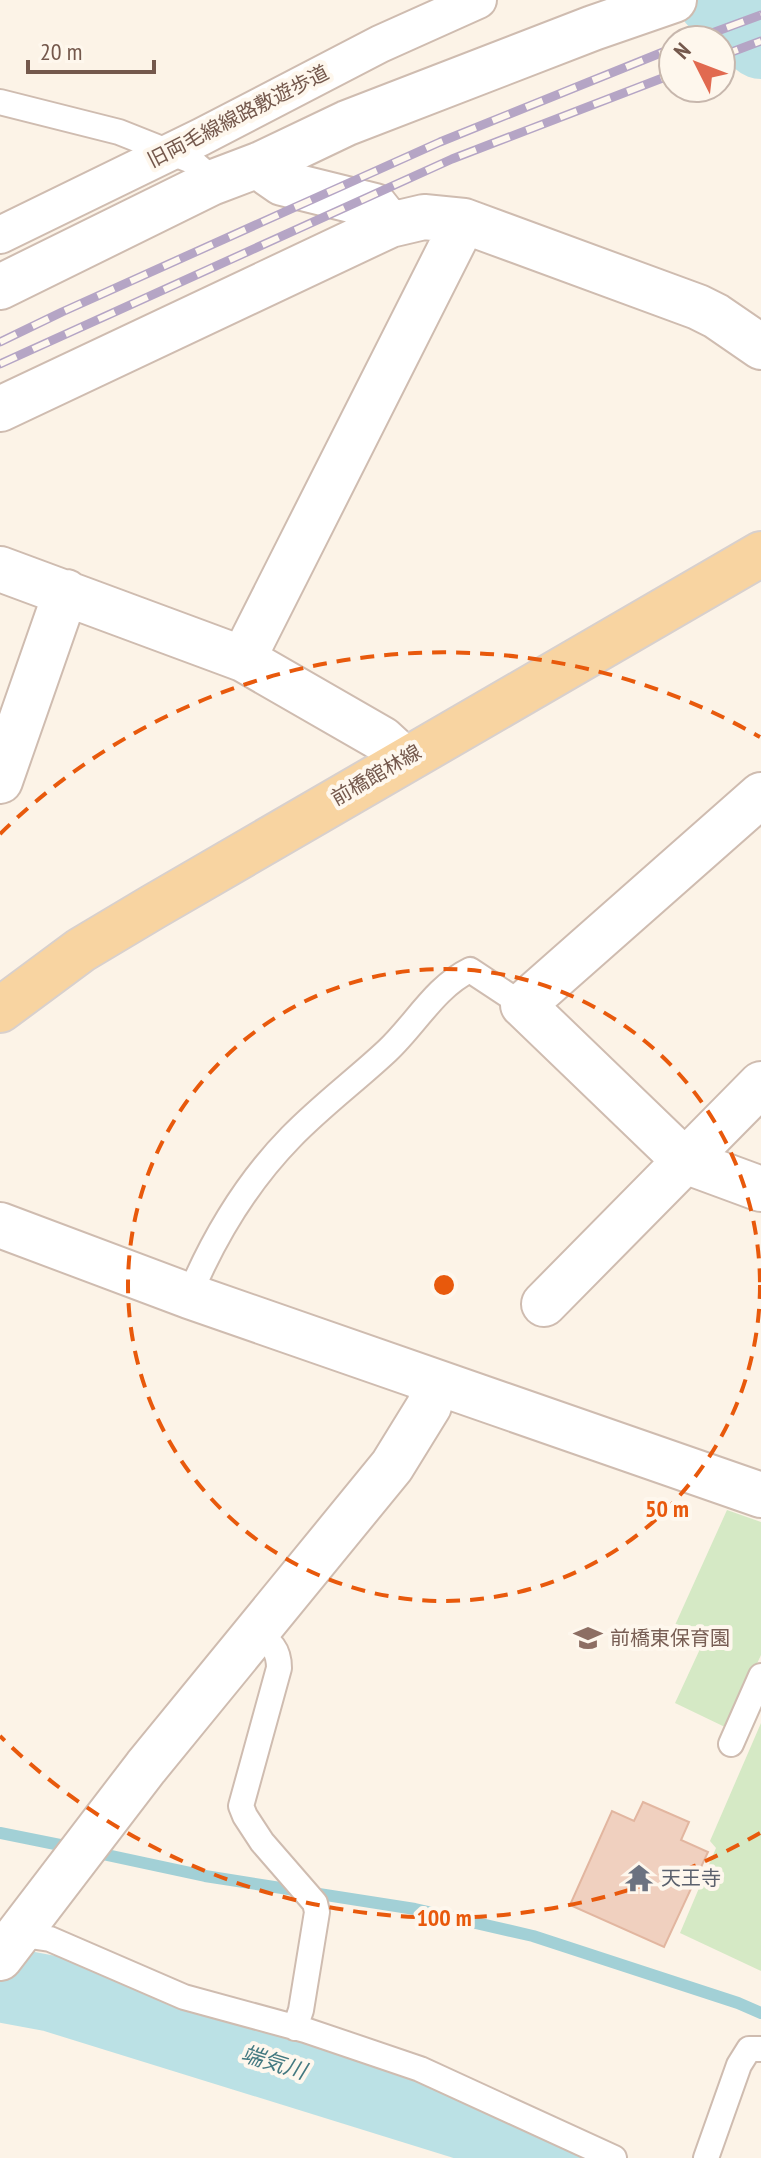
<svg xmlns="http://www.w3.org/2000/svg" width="761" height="2158" font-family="'PT Sans Narrow','Noto Sans JP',sans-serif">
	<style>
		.green { fill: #d5e9c5 }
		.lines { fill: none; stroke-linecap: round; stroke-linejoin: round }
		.stream { stroke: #a2d0d6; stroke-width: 12 }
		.river { stroke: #bbe1e5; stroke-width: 76 }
		.building { fill: #f0d0bf; stroke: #e2b6a0; stroke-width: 2 }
		.service-casing { stroke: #cfbcb0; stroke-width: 28 }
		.pedestrian-casing { stroke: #cfbcb0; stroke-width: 40 }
		.minor-casing { stroke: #cfbcb0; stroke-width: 48 }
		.tertiary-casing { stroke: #cfbcb0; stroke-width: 48 }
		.primary-casing { stroke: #d8d0cd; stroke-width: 48 }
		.service { stroke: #fff; stroke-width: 24 }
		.pedestrian { stroke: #fff; stroke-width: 36 }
		.minor { stroke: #fff; stroke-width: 44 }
		.tertiary { stroke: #fff; stroke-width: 44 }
		.primary { stroke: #f8d4a1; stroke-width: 44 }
		.rail-casing { stroke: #b5a5c5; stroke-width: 9 }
		.rail { stroke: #fef7ed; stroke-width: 6; stroke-dasharray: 18; stroke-linecap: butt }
		.ring { fill: none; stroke: #e8590c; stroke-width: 4; stroke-dasharray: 14 10 }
		.labels { text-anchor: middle; stroke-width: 8; stroke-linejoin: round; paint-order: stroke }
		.street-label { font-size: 20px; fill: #74584c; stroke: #fef7ed }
		.education-label { font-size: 20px; fill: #785e54; stroke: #fef7ed; text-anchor: start }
		.worship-label { font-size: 20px; fill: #5b616d; stroke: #fef7ed; text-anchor: start }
		.water-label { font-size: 22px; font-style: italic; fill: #437980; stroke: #fef7ed }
		.centre { fill: #e8590c; stroke: #fef7ed; stroke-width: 4 }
		.ring-label { font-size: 24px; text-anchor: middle; font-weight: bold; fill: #e8590c; stroke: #fef7ed; stroke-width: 8; stroke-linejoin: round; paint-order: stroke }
	</style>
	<rect width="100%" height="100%" fill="#fcf3e7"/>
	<path class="green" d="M727,1510L761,1522V1655L727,1728L675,1703L700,1649L671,1634Z
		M761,1723V1971L680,1933L716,1848L710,1841Z"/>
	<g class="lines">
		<path class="stream" d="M0,1833L75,1848
			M93,1852L205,1876L415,1909L533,1936L738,2003L761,2013"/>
		<path class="river" d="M716,0L761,41
			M0,1984L53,1994L469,2123L542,2158"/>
	</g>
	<path class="building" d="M643,1802L689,1822L681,1840L708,1852L664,1947L570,1905L612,1811L634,1821Z"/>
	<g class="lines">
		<defs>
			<path id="service" d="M0,102L119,132L192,161L206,173L211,183
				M189,1296C213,1239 247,1182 291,1137C321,1106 356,1080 387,1051C415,1025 435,987 470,970L523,1005
				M256,1632C271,1643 279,1649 279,1668L241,1806L245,1816L262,1842L315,1903L317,1912L301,2010L295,2028
				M731,1744L761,1676
				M10,1933L50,1939L184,1997L305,2030L420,2069L614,2158
				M706,2158L739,2065L749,2049H761"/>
			<path id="pedestrian" d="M0,235L201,137L380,44L478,0"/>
			<path id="minor" d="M261,164L269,174L282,183L375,206L390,225
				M0,287L211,183L261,164L347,123L593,28L674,0
				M0,409L390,225L424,217L464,221L698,307L716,316L761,347
				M0,569L243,659L382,739L394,750L399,762
				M243,659L464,221
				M0,781L66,592
				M761,795L523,1005L685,1161L761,1189
				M544,1304L761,1084
				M0,1958L146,1767L392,1466L429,1406L435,1383"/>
			<path id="tertiary" d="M0,1225L189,1296L761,1495"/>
			<path id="primary" d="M0,1010L81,950L153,907L761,554"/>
		</defs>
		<use href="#service" class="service-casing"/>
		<use href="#pedestrian" class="pedestrian-casing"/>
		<use href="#minor" class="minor-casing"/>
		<use href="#tertiary" class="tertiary-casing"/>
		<use href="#primary" class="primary-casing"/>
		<use href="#service" class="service"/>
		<use href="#pedestrian" class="pedestrian"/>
		<use href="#minor" class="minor"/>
		<use href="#tertiary" class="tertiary"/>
		<use href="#primary" class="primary"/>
		<defs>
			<path id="rail" d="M693,40L761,15
				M721,56L761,41
				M0,342L62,312L440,142L673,48
				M0,364L452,159L673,74"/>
		</defs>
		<use href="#rail" class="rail-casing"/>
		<use href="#rail" class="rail"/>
	</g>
	<g class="ring">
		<circle cx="444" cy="1285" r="316"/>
		<path d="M760 1833A633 633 0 0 1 0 1736M0 834A633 633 0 0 1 760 737"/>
	</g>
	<defs>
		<symbol id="school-bare" viewBox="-9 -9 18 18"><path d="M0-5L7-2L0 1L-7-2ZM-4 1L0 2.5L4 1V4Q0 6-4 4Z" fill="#8d6e63" stroke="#fef7ed" stroke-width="2.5" paint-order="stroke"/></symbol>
		<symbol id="temple-bare" viewBox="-9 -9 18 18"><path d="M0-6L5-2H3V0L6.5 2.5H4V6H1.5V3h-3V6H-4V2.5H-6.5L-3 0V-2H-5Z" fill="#6b7280" stroke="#fef7ed" stroke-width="2.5" paint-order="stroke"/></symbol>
	</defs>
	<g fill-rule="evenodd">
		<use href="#school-bare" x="568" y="1618" width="40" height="40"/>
		<use href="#temple-bare" x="619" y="1858" width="40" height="40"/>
	</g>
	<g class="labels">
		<g class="street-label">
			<text transform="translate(238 116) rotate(-27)" y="7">旧両毛線線路敷遊歩道</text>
			<text transform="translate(376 775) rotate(-30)" y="7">前橋館林線</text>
		</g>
		<g class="education-label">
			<text x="610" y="1645">前橋東保育園</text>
		</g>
		<g class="worship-label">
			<text x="661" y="1885">天王寺</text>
		</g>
		<g class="water-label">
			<text transform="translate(274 2062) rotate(17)" y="8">端気川</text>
		</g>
	</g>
	<circle cx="444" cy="1285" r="12" class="centre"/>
	<g class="ring-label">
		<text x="667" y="1517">50 m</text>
		<text x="444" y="1926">100 m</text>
	</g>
	<g transform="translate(697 64) rotate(312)"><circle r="38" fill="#fef7ed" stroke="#c7b7ad" stroke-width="2"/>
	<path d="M0-6L14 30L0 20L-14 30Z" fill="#e16a50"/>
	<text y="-12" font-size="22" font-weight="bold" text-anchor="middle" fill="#74584c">N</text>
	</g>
	<path d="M28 60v12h126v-12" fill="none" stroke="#74584c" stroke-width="4"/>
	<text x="40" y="60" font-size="24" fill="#74584c" stroke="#fef7ed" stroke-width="6" paint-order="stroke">20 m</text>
</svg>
